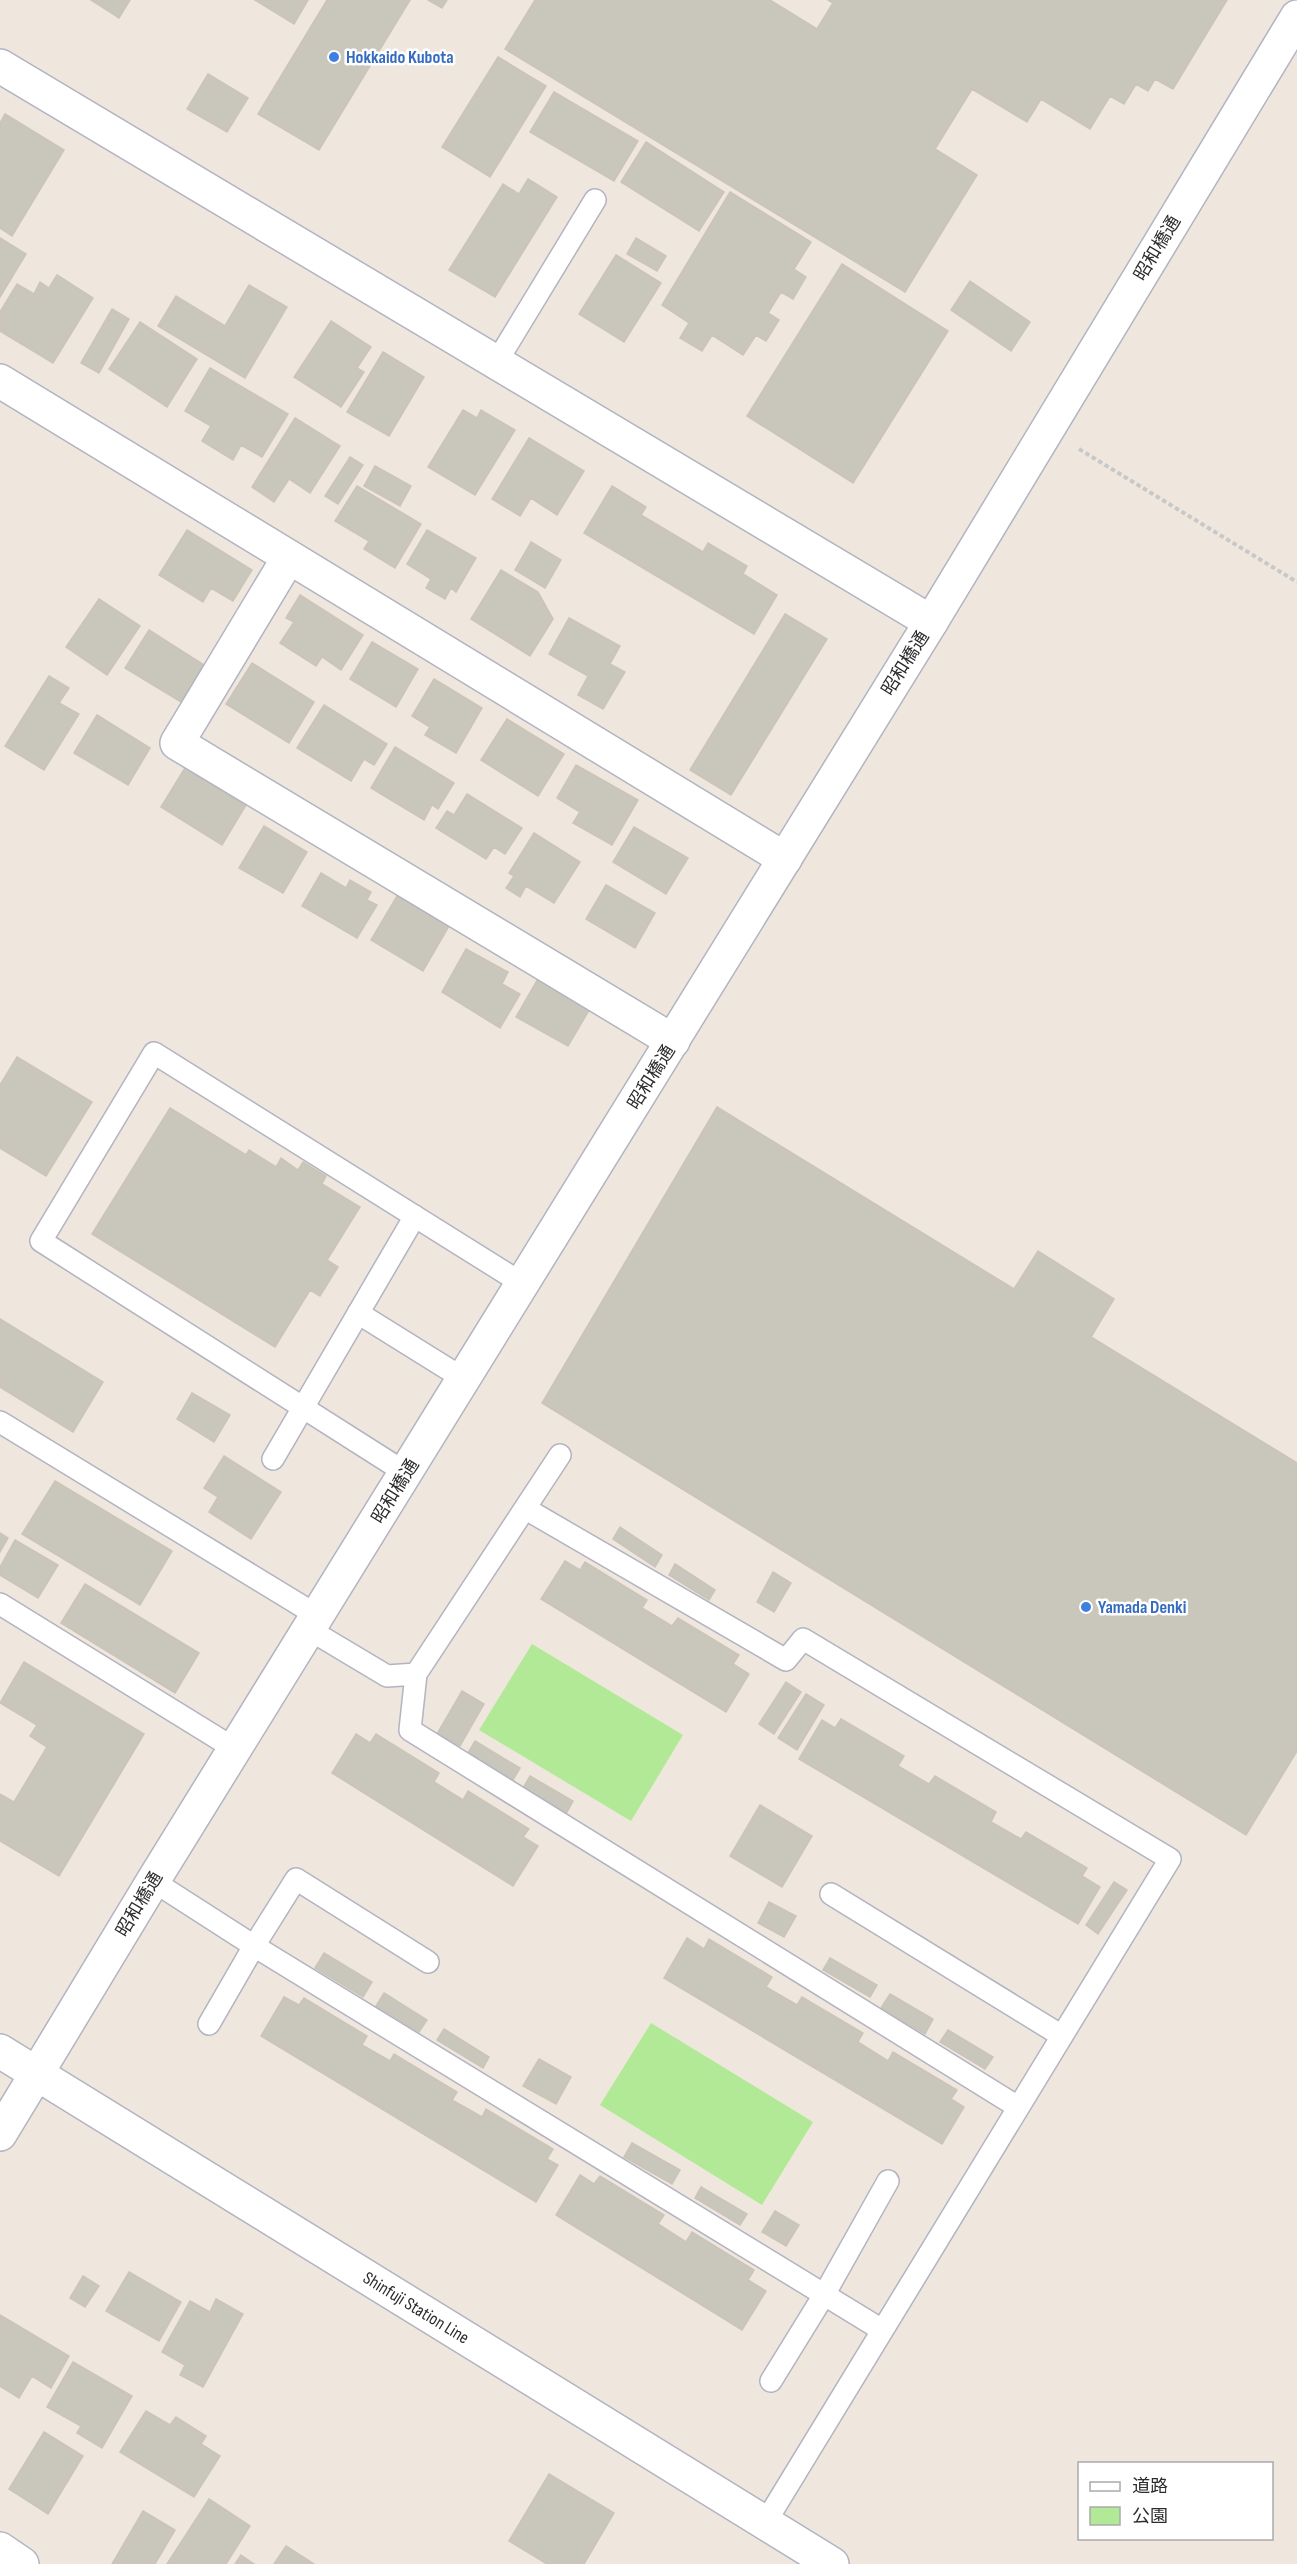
<svg xmlns="http://www.w3.org/2000/svg" width="1297" height="2564" font-family="'Sofia Sans Condensed','Noto Sans JP',sans-serif">
	<style>
		.green { fill: #b2e996 }
		.building { fill: #c9c6bc; stroke: #cbc4b7; stroke-width: 1.5 }
		.lines { fill: none; stroke-linecap: round; stroke-linejoin: round }
		.service-casing { stroke: #b2b4c1; stroke-width: 24 }
		.minor-casing { stroke: #b2b4c1; stroke-width: 36 }
		.tertiary-casing { stroke: #b2b4c1; stroke-width: 36 }
		.secondary-casing { stroke: #b2b4c1; stroke-width: 36 }
		.path { stroke: #c8c8c8; stroke-width: 4; stroke-dasharray: 4.5 3; stroke-linecap: butt }
		.service { stroke: #fff; stroke-width: 21 }
		.minor { stroke: #fff; stroke-width: 33 }
		.tertiary { stroke: #fff; stroke-width: 33 }
		.secondary { stroke: #fff; stroke-width: 33 }
		.shop-dot { fill: #3f7fe0; stroke: #fff; stroke-width: 2 }
		.labels { text-anchor: middle; stroke-width: 5; stroke-linejoin: round; paint-order: stroke }
		.shop-label { font-size: 18px; font-weight: bold; fill: #366cbe; stroke: #fff; text-anchor: start }
		.street-label { font-size: 18px; fill: #2c2c2c; stroke: #fff }
	</style>
	<rect width="100%" height="100%" fill="#efe7de"/>
	<path class="green" d="M532,1644L683,1735L631,1821L479,1730Z
		M651,2023L813,2122L762,2205L600,2105Z"/>
	<path class="building" d="M91,0H130L119,18Z
		M255,0H308L294,24Z
		M327,0H410L319,150L258,114Z
		M428,0H447L442,8Z
		M535,0H770L817,29L833,3L828,0H1227L1173,89L1155,79L1148,91L1136,84L1124,104L1110,96L1090,129L1041,99L1027,122L972,89L935,149L977,175L905,292L505,49Z
		M498,57L546,86L490,177L442,147Z
		M208,74L248,98L227,132L187,109Z
		M554,92L638,141L614,181L530,132Z
		M5,114L64,150L12,236L0,228V123Z
		M646,142L724,192L699,231L621,182Z
		M528,179L557,197L495,297L449,270L503,184L519,194Z
		M730,192L811,242L794,269L806,277L793,299L781,292L768,313L779,320L766,341L756,335L743,355L712,335L702,351L680,338L689,323L662,305Z
		M0,238L26,254L0,297Z
		M636,238L666,256L657,271L627,254Z
		M616,255L661,283L624,342L579,314Z
		M842,264L948,331L853,483L747,416Z
		M57,275L93,298L53,363L0,331V312L17,284L34,294L40,282L49,288Z
		M970,281L1030,322L1011,351L951,310Z
		M249,285L287,307L245,378L158,326L176,296L225,326Z
		M112,309L129,319L99,373L81,363Z
		M331,321L371,347L357,368L364,372L341,407L294,377Z
		M140,322L197,359L167,407L109,369Z
		M383,352L424,377L389,436L347,412Z
		M210,368L288,414L262,457L241,445L233,460L202,441L211,426L185,411Z
		M463,410L477,418L481,410L515,430L475,495L428,467Z
		M295,418L340,446L310,493L289,479L274,502L252,487Z
		M529,438L584,471L557,515L531,498L520,516L492,499Z
		M350,457L363,465L338,504L325,496Z
		M375,466L411,486L400,506L364,486Z
		M357,486L421,524L395,568L364,549L369,541L335,521Z
		M612,486L646,507L641,515L703,552L708,543L747,566L743,574L777,595L754,634L584,533Z
		M187,530L252,570L233,601L211,588L203,602L159,575Z
		M427,530L476,558L456,592L451,588L445,599L426,588L431,579L407,564Z
		M531,542L561,560L545,588L515,570Z
		M501,570L538,592L553,619L530,656L471,619Z
		M300,595L363,635L341,670L322,657L316,666L280,643L294,622L286,618Z
		M99,599L140,626L107,675L66,647Z
		M785,614L827,639L731,795L690,770Z
		M569,618L620,646L610,664L625,672L603,709L578,695L588,676L549,654Z
		M149,630L204,665L181,702L125,668Z
		M372,642L418,669L396,707L350,679Z
		M252,663L314,702L289,743L226,704Z
		M49,676L69,688L59,703L79,714L44,770L5,746Z
		M434,679L482,708L456,753L425,735L430,727L412,716Z
		M324,705L387,744L374,765L364,759L351,781L297,748Z
		M97,715L150,748L128,785L74,753Z
		M507,719L564,754L538,796L481,760Z
		M395,747L454,783L438,809L432,805L424,820L371,788Z
		M188,763L223,785L219,790L246,805L222,845L161,807Z
		M576,765L638,800L612,845L573,823L580,812L557,798Z
		M467,794L522,828L505,854L494,847L486,859L436,828L447,811L454,815Z
		M264,826L307,852L283,893L239,868Z
		M634,827L688,858L666,894L613,862Z
		M534,833L580,862L554,903L526,886L520,897L506,888L514,876L509,873Z
		M321,873L346,888L350,880L371,892L367,900L377,905L357,938L302,906Z
		M606,885L655,913L635,948L586,919Z
		M397,896L449,926L423,971L371,940Z
		M466,949L508,972L502,984L520,994L500,1028L442,992Z
		M539,977L591,1007L568,1046L516,1017Z
		M17,1057L92,1102L46,1176L0,1148V1085Z
		M717,1107L1014,1289L1038,1251L1114,1299L1091,1337L1297,1463V1751L1246,1835L542,1403Z
		M170,1108L246,1155L249,1150L276,1167L281,1158L298,1170L303,1162L326,1176L322,1184L360,1207L327,1260L338,1267L320,1296L310,1290L275,1347L92,1234Z
		M0,1319L103,1382L73,1432L0,1387Z
		M192,1393L230,1415L214,1442L177,1419Z
		M224,1456L281,1492L251,1539L209,1512L218,1497L204,1488Z
		M55,1481L172,1551L140,1605L22,1534Z
		M620,1527L662,1555L655,1567L613,1539Z
		M0,1533L8,1538L0,1552Z
		M15,1540L58,1565L38,1598L0,1575V1567Z
		M565,1561L580,1570L585,1562L647,1600L642,1608L672,1626L678,1618L739,1655L733,1664L749,1674L726,1712L541,1599Z
		M675,1564L715,1590L709,1600L669,1575Z
		M773,1572L791,1583L774,1612L757,1602Z
		M85,1584L199,1653L175,1693L61,1623Z
		M24,1662L144,1734L59,1876L0,1841V1794L14,1802L47,1747L30,1736L37,1725L0,1703Z
		M786,1682L801,1692L774,1734L759,1724Z
		M462,1691L484,1704L460,1746L437,1734Z
		M806,1694L824,1705L797,1750L778,1738Z
		M841,1719L904,1756L898,1766L929,1784L935,1776L996,1812L991,1822L1021,1839L1026,1832L1087,1868L1082,1876L1100,1887L1078,1924L799,1759L822,1720L835,1728Z
		M356,1734L370,1743L376,1734L439,1773L434,1782L463,1800L468,1791L529,1829L523,1837L538,1846L513,1886L332,1773Z
		M475,1741L520,1768L513,1780L468,1753Z
		M530,1776L573,1801L566,1814L522,1790Z
		M760,1805L812,1836L782,1887L730,1856Z
		M1114,1882L1127,1890L1098,1934L1086,1925Z
		M769,1902L796,1916L784,1937L758,1923Z
		M687,1938L704,1949L709,1939L772,1977L766,1987L797,2005L802,1997L863,2033L858,2042L888,2061L893,2052L957,2090L951,2099L964,2107L942,2144L664,1978Z
		M324,1953L372,1982L363,1997L315,1968Z
		M830,1958L877,1985L870,1997L823,1970Z
		M384,1993L427,2020L419,2032L376,2006Z
		M890,1994L933,2019L925,2034L881,2008Z
		M284,1997L299,2005L304,1998L367,2036L362,2045L390,2061L394,2054L457,2092L452,2100L482,2117L486,2109L553,2149L547,2159L558,2165L536,2202L261,2036Z
		M444,2029L489,2057L483,2068L437,2040Z
		M948,2030L993,2057L985,2069L940,2042Z
		M539,2059L571,2077L556,2104L523,2086Z
		M632,2143L680,2170L672,2184L624,2157Z
		M580,2175L594,2184L600,2176L664,2215L658,2224L686,2242L692,2232L754,2270L748,2280L766,2291L742,2330L556,2215Z
		M701,2187L747,2214L740,2225L695,2198Z
		M775,2211L799,2225L786,2246L762,2232Z
		M129,2272L181,2302L159,2341L106,2311Z
		M83,2276L99,2286L85,2307L70,2298Z
		M216,2299L243,2314L203,2387L180,2375L185,2365L162,2352L190,2301L210,2312Z
		M0,2315L69,2356L51,2388L32,2376L19,2398L0,2386Z
		M73,2362L132,2396L102,2448L77,2433L81,2426L47,2407Z
		M146,2411L170,2425L176,2417L206,2436L201,2444L220,2456L194,2497L120,2452Z
		M44,2432L83,2456L48,2514L9,2489Z
		M549,2474L614,2513L584,2564H547L509,2541Z
		M209,2499L250,2526L226,2564H167Z
		M143,2511L175,2530L155,2564H112Z
		M286,2546L314,2564H274Z
		M241,2555L254,2564H235Z"/>
	<g class="lines">
		<defs>
			<path id="service" d="M496,363L595,200
				M358,1313L464,1379
				M0,1422L318,1616
				M273,1459L415,1216
				M406,1473L41,1241L154,1053L523,1284
				M526,1509L786,1660L803,1639L1170,1859L765,2523
				M0,1604L235,1749
				M310,1630L387,1676L416,1674L560,1455
				M416,1674L410,1730L1018,2107
				M153,1881L254,1946L296,1879L428,1962
				M831,1894L1062,2036
				M209,2024L254,1946L882,2330
				M771,2381L824,2295L888,2181"/>
			<path id="minor" d="M0,66L931,622
				M0,381L785,859
				M289,557L177,743L673,1041
				M0,2134L37,2073
				M0,2549L22,2564"/>
			<path id="tertiary" d="M37,2073L153,1881L931,622L1297,17"/>
			<g id="secondary">
				<path id="s1" d="M0,2051L832,2564"/>
			</g>
		</defs>
		<use href="#service" class="service-casing"/>
		<use href="#minor" class="minor-casing"/>
		<use href="#tertiary" class="tertiary-casing"/>
		<use href="#secondary" class="secondary-casing"/>
		<path class="path" d="M1079,449L1297,582"/>
		<use href="#service" class="service"/>
		<use href="#minor" class="minor"/>
		<use href="#tertiary" class="tertiary"/>
		<use href="#secondary" class="secondary"/>
	</g>
	<g class="shop-dot">
		<circle cx="334" cy="57" r="6"/>
		<circle cx="1086" cy="1607" r="6"/>
	</g>
	<g class="labels">
		<g class="shop-label">
			<text x="346" y="63">Hokkaido Kubota</text>
			<text x="1098" y="1613">Yamada Denki</text>
		</g>
		<g class="street-label">
			<text transform="translate(1157 248) rotate(-59)" y="6">昭和橋通</text>
			<text transform="translate(905 663) rotate(-58)" y="6">昭和橋通</text>
			<text transform="translate(651 1077) rotate(-58)" y="6">昭和橋通</text>
			<text transform="translate(395 1491) rotate(-58)" y="6">昭和橋通</text>
			<text transform="translate(139 1904) rotate(-59)" y="6">昭和橋通</text>
			<text dy="6" stroke="none"><textPath href="#s1" startOffset="489">Shinfuji Station Line</textPath></text>
		</g>
	</g>
	<rect x="1078" y="2462" width="195" height="78" fill="#ffffff" stroke="#ababab" stroke-width="1.5"/>
	<rect x="1090" y="2482" width="30" height="9" fill="#ffffff" stroke="#ababab" stroke-width="1.5"/>
	<text x="1132" y="2492" font-size="18" fill="#2c2c2c">道路</text>
	<rect x="1090" y="2507" width="30" height="18" fill="#b2e996" stroke="#ababab" stroke-width="1.5"/>
	<text x="1132" y="2522" font-size="18" fill="#2c2c2c">公園</text>
</svg>
